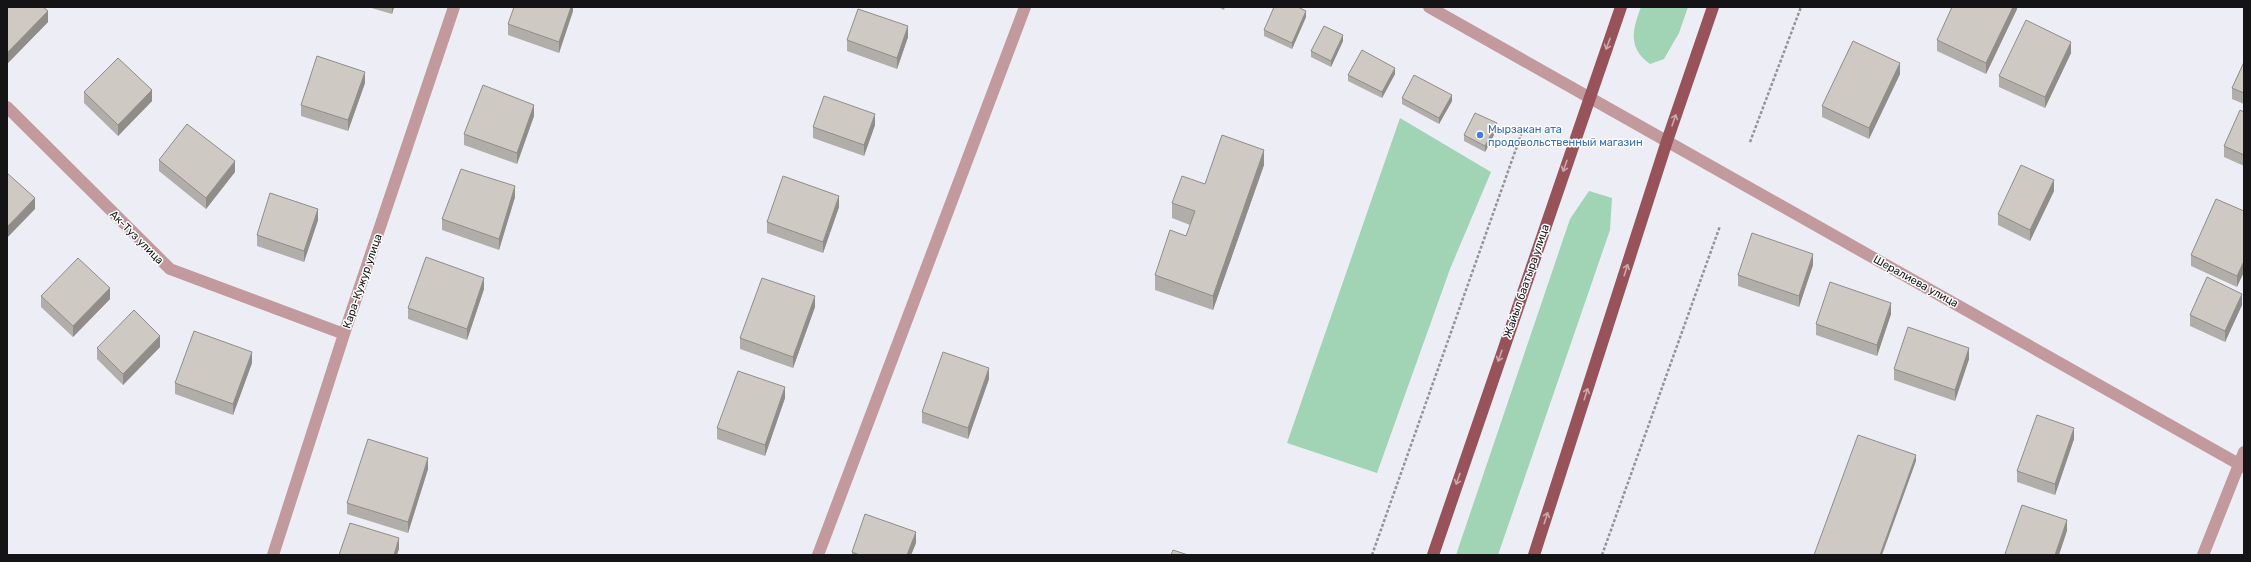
<svg xmlns="http://www.w3.org/2000/svg" width="2251" height="562" font-family="Rubik,sans-serif">
	<style>
		.green { fill: #a1d4b5 }
		.lines { fill: none; stroke-linecap: round; stroke-linejoin: round }
		.path { stroke: #939399; stroke-width: 2.5; stroke-dasharray: 3 2; stroke-linecap: butt }
		.minor { stroke: #c29a9d; stroke-width: 12 }
		.tertiary { stroke: #c29a9d; stroke-width: 12 }
		.primary { stroke: #97525a; stroke-width: 12 }
		.wall { fill: #b1ada8 }
		.shaded-wall { fill: #908d88 }
		.building { fill: #cec9c3; stroke: #908d88 }
		.oneway { stroke: #cba8ac }
		.shop-dot { fill: #3f7fe0; stroke: #fff; stroke-width: 1.5 }
		.labels { text-anchor: middle; stroke-width: 3; stroke-linejoin: round; paint-order: stroke }
		.shop-label { font-size: 11px; fill: #366cbe; stroke: #fff; text-anchor: start }
		.street-label { font-size: 11px; fill: #141416; stroke: #fff }
	</style>
	<rect width="100%" height="100%" fill="#ededf5"/>
	<path class="green" d="M1641,7H1688L1679,33L1664,59L1650,64C1628,48 1632,31 1641,7Z
		M1400,118L1491,172L1450,269L1377,473L1287,443Z
		M1589,191L1612,198L1610,230L1498,555H1456L1570,219Z"/>
	<g class="lines">
		<path class="path" d="M1750,142L1801,7
			M1372,555L1522,132
			M1602,555L1720,226"/>
		<path class="minor" d="M7,107L170,269L344,334
			M273,555L344,334L454,7
			M818,555L1025,7
			M2203,555L2244,452"/>
		<path class="tertiary" d="M1429,7L2244,467"/>
		<path class="primary" d="M1433,555L1621,7
			M1534,555L1667,141L1713,7"/>
	</g>
	<path class="wall" d="M7,7L48,22L8,63L7,61Z
		M368,7H394L392,14Z
		M573,7V11L559,53L508,35V24Z
		M1218,7H1225L1224,10Z
		M2017,7V9L1986,74L1937,51V40Z
		M1306,17L1292,49L1264,36V30Z
		M908,37L897,69L847,51V40Z
		M1343,41L1331,67L1311,57V51Z
		M2071,53L2045,108L1999,87V76Z
		M2244,62V104L2232,99V88Z
		M1395,74L1382,98L1348,81V75Z
		M1900,74L1869,139L1822,117V106Z
		M365,83L348,131L301,116V105Z
		M84,92L152,101L118,136L84,103Z
		M1402,98L1452,101L1439,124L1402,104Z
		M2244,112V166L2224,157V146Z
		M534,116L517,164L464,145V134Z
		M875,125L864,156L813,138V127Z
		M1497,129L1485,152L1464,141V135Z
		M159,160L235,172L206,209L159,171Z
		M1264,165L1213,310L1155,290V275L1186,236L1190,225L1172,218V203L1205,184Z
		M2054,191L2030,241L1998,225V214Z
		M515,197L499,250L442,230V219Z
		M839,207L823,253L767,233V222Z
		M2244,211L2237,287L2191,266V255Z
		M318,220L304,262L257,246V235Z
		M1813,265L1799,307L1738,286V275Z
		M484,289L467,340L408,319V308Z
		M41,296L110,299L73,337L41,307Z
		M2242,305L2225,342L2190,326V315Z
		M815,307L793,368L740,349V338Z
		M1891,314L1877,356L1816,335V324Z
		M160,347L123,385L97,359V348Z
		M1969,359L1955,401L1894,380V369Z
		M252,363L233,415L175,394V383Z
		M989,379L968,439L922,423V412Z
		M785,398L765,456L717,439V428Z
		M2074,439L2055,495L2017,482V471Z
		M428,469L408,533L347,514V503Z
		M916,543L911,555H852V552Z"/>
	<path class="shaded-wall" d="M392,7H394L392,14Z
		M571,7H573V11L559,53V42Z
		M2013,7H2017V9L1986,74V63Z
		M48,11V22L8,63V52Z
		M1306,11V17L1292,49V43Z
		M908,26V37L897,69V58Z
		M1343,35V41L1331,67V61Z
		M2071,42V53L2045,108V97Z
		M1900,63V74L1869,139V128Z
		M1395,68V74L1382,98V92Z
		M365,72V83L348,131V120Z
		M152,90V101L118,136V125Z
		M1452,95V101L1439,124V118Z
		M534,105V116L517,164V153Z
		M875,114V125L864,156V145Z
		M1497,123V129L1485,152V146Z
		M1264,150V165L1213,310V296Z
		M235,161V172L206,209V198Z
		M2054,180V191L2030,241V230Z
		M515,186V197L499,250V239Z
		M839,196V207L823,253V242Z
		M35,198V209L7,238V227Z
		M318,209V220L304,262V251Z
		M1813,254V265L1799,307V296Z
		M2244,261V272L2237,287V276Z
		M484,278V289L467,340V329Z
		M110,288V299L73,337V326Z
		M2242,294V305L2225,342V331Z
		M815,296V307L793,368V357Z
		M1891,303V314L1877,356V345Z
		M160,336V347L123,385V374Z
		M1969,348V359L1955,401V390Z
		M252,352V363L233,415V404Z
		M989,368V379L968,439V428Z
		M785,387V398L765,456V445Z
		M2074,428V439L2055,495V484Z
		M1916,455V461L1882,555H1880Z
		M428,458V469L408,533V522Z
		M2067,520V531L2059,555H2055Z
		M916,532V543L911,555H907Z
		M399,538V549L397,555H394Z"/>
	<path class="building" d="M7,7H43L48,11L8,52L7,50Z
		M514,7H571L559,42L508,24Z
		M1274,7H1298L1306,11L1292,43L1264,30Z
		M1952,7H2013L1986,63L1937,40Z
		M858,9L908,26L897,58L847,40Z
		M2026,20L2071,42L2045,97L1999,76Z
		M1324,26L1343,35L1331,61L1311,51Z
		M1853,41L1900,63L1869,128L1822,106Z
		M1362,50L1395,68L1382,92L1348,75Z
		M317,56L365,72L348,120L301,105Z
		M118,58L152,90L118,125L84,92Z
		M2244,62V93L2232,88Z
		M1414,75L1452,95L1439,118L1402,98Z
		M483,85L534,105L517,153L464,134Z
		M824,96L875,114L864,145L813,127Z
		M2240,110L2244,112V155L2224,146Z
		M1475,113L1497,123L1485,146L1464,135Z
		M187,124L235,161L206,198L159,160Z
		M1222,135L1264,150L1213,296L1155,275L1170,230L1186,236L1195,211L1172,203L1182,176L1205,184Z
		M2021,165L2054,180L2030,230L1998,214Z
		M461,169L515,186L499,239L442,219Z
		M7,173L35,198L7,227Z
		M783,176L839,196L823,242L767,222Z
		M270,193L318,209L304,251L257,235Z
		M2216,199L2244,211V261L2237,276L2191,255Z
		M1752,233L1813,254L1799,296L1738,275Z
		M426,257L484,278L467,329L408,308Z
		M78,258L110,288L73,326L41,296Z
		M2207,277L2242,294L2225,331L2190,315Z
		M762,278L815,296L793,357L740,338Z
		M1830,282L1891,303L1877,345L1816,324Z
		M134,310L160,336L123,374L97,348Z
		M1908,327L1969,348L1955,390L1894,369Z
		M194,331L252,352L233,404L175,383Z
		M943,352L989,368L968,428L922,412Z
		M738,371L785,387L765,445L717,428Z
		M2037,415L2074,428L2055,484L2017,471Z
		M1858,435L1916,455L1880,555H1814Z
		M368,439L428,458L408,522L347,503Z
		M2022,505L2067,520L2055,555H2009L2005,554Z
		M865,514L916,532L907,555H860L852,552Z
		M350,523L399,538L394,555H339Z
		M1173,550L1188,555H1171Z"/>
	<defs><path id="oneway-shaft" d="M-6 0H5M1.5-3L5.5 0L1.5 3" fill="none" stroke-width="1.6" stroke-linecap="round" stroke-linejoin="round"/></defs>
	<g class="oneway">
		<use href="#oneway-shaft" transform="translate(1608 44) rotate(110)"/>
		<use href="#oneway-shaft" transform="translate(1674 120) rotate(-71)"/>
		<use href="#oneway-shaft" transform="translate(1565 166) rotate(109)"/>
		<use href="#oneway-shaft" transform="translate(1626 270) rotate(-72)"/>
		<use href="#oneway-shaft" transform="translate(1500 356) rotate(109)"/>
		<use href="#oneway-shaft" transform="translate(1586 394) rotate(-72)"/>
		<use href="#oneway-shaft" transform="translate(1458 479) rotate(109)"/>
		<use href="#oneway-shaft" transform="translate(1546 518) rotate(-72)"/>
	</g>
	<circle class="shop-dot" cx="1480" cy="135" r="4"/>
	<g class="labels">
		<g class="shop-label">
			<text x="1488" y="133">Мырзакан ата<tspan x="1488" dy="13">продовольственный магазин</tspan></text>
		</g>
		<g class="street-label">
			<text transform="translate(137 237) rotate(45)" y="4">Ак-Туз улица</text>
			<text transform="translate(362 281) rotate(-71)" y="4">Кара-Кужур улица</text>
			<text transform="translate(1526 281) rotate(-71)" y="4">Жайыл баатыра улица</text>
			<text transform="translate(1916 281) rotate(29)" y="4">Шералиева улица</text>
		</g>
	</g>
	<rect width="2251" height="562" fill="none" stroke="#141416" stroke-width="16"/>
</svg>
